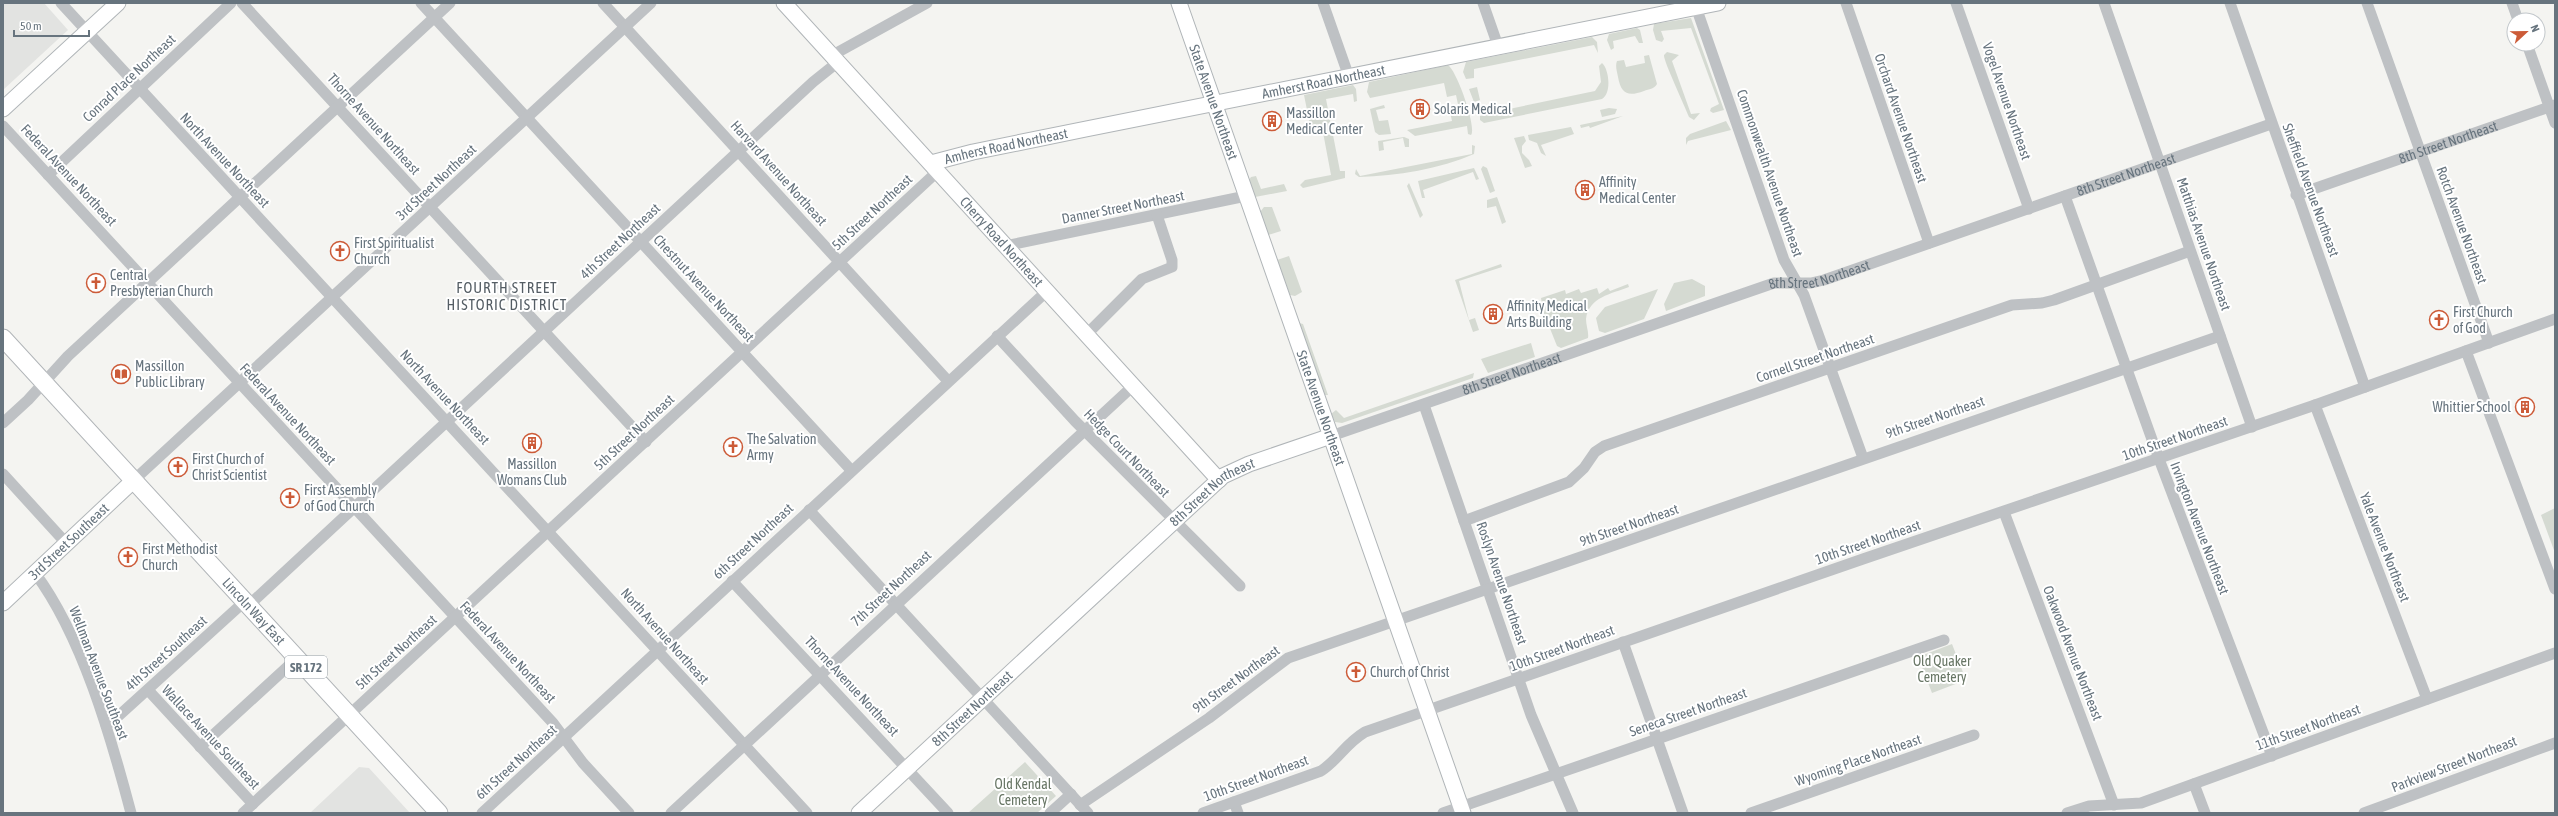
<svg xmlns="http://www.w3.org/2000/svg" width="2558" height="816" font-family="'Asap Condensed',sans-serif">
	<style>
		.built { fill: #e2e3e1 }
		.green { fill: #d5dad2 }
		.lines { fill: none; stroke-linecap: round; stroke-linejoin: round }
		.secondary-casing { stroke: #b0b5b8; stroke-width: 17 }
		.primary-casing { stroke: #b1b5b8; stroke-width: 19 }
		.street { stroke: #bec1c4; stroke-width: 11 }
		.secondary { stroke: #fff; stroke-width: 15 }
		.primary { stroke: #fff; stroke-width: 17 }
		.labels { text-anchor: middle; stroke-width: 4; stroke-linejoin: round; paint-order: stroke }
		.shield { fill: #fff; stroke: #959ea5; stroke-width: 1 }
		.shield-label { font-size: 13px; font-weight: bold; fill: #67747e }
		.street-label { font-size: 14px; fill: #67747e; stroke: #fff }
		.poi-label { font-size: 14px; fill: #67747e; stroke: #fff; text-anchor: start }
		.park-label { font-size: 14px; fill: #687665; stroke: #fff }
		.neighbourhood-label { font-size: 15px; letter-spacing: 1px; fill: #545d64; stroke: #fff }
	</style>
	<rect width="100%" height="100%" fill="#f4f4f1"/>
	<path class="built" d="M3,3H44L68,30L3,90Z
		M359,767L369,768L410,813H310Z"/>
	<path class="green" d="M1691,18L1724,110L1713,113L1710,111L1711,108L1719,104L1691,28L1661,31L1664,39L1662,42L1656,40L1653,30L1654,24Z
		M1637,28L1640,30L1643,43H1639L1635,36L1613,41L1614,48L1611,50L1607,40L1609,34Z
		M1592,37L1597,42L1598,53L1594,45L1474,69V78L1466,79L1463,72L1466,62Z
		M1667,52L1679,55L1672,61L1691,114L1700,113L1694,120L1689,117C1685,106 1663,60 1664,55Z
		M1649,55L1657,84C1654,89 1649,89 1644,91C1628,97 1621,94 1618,77C1617,71 1615,66 1617,61L1624,60L1626,67L1645,63L1644,56Z
		M1602,63C1609,69 1612,93 1602,99L1484,123L1480,120V116L1485,114L1595,91L1601,82L1599,66Z
		M1448,65C1457,71 1477,128 1471,135L1468,134L1467,126L1415,136L1407,130L1452,121L1450,112L1459,109L1456,95L1447,97L1444,83L1370,98L1367,92L1369,82Z
		M1353,85L1356,89L1357,101L1354,102L1353,94L1326,99L1340,171H1345V178L1303,188L1300,185L1305,180L1331,175L1322,127L1304,130V126L1310,125L1304,95Z
		M1477,87L1480,100L1474,102L1469,89Z
		M1384,105L1385,108L1376,110L1379,121L1388,120L1391,134L1379,135L1375,132L1370,109Z
		M1609,108L1617,109L1615,114L1602,117L1600,110Z
		M1623,116L1590,128L1589,126L1581,128L1580,125Z
		M1726,121L1731,130L1688,141L1686,145V138L1690,134Z
		M1571,127L1574,134L1541,145L1546,156L1541,153L1537,143L1529,140L1528,135Z
		M1524,136L1526,141L1522,146V153L1529,160L1532,166L1525,168L1514,138Z
		M1404,137L1409,139V147H1405L1403,138L1383,142L1384,150L1379,151L1378,141Z
		M1472,145L1475,146L1474,154C1440,169 1397,176 1359,177L1355,174L1356,169L1360,176L1472,154Z
		M1483,166L1487,168L1495,191L1490,193L1481,169Z
		M1474,168L1479,179L1476,180L1473,172L1423,190L1425,198H1422L1418,181Z
		M1256,176L1261,189L1284,184L1287,191L1255,197L1249,180L1251,177Z
		M1409,183L1423,215L1420,218L1407,186Z
		M1497,197L1506,222L1502,224L1496,206L1487,208V200Z
		M1264,207H1272L1281,231L1268,235L1260,212Z
		M1289,256L1302,292L1295,296L1290,295L1277,260Z
		M1501,264L1502,267L1459,281L1469,320L1475,318L1479,330L1473,332L1455,280Z
		M1692,279L1705,286V296L1666,311L1664,304L1674,283Z
		M1628,284L1629,287C1611,294 1589,297 1586,319C1586,326 1589,332 1588,338L1561,348L1557,346L1543,311L1541,298L1565,290L1566,294L1579,289L1581,293L1597,288L1599,294L1608,288L1610,291Z
		M1658,289L1644,319L1605,333L1599,331L1596,318L1605,307Z
		M1299,323L1303,324L1328,395H1325Z
		M1531,343L1535,357L1488,373L1481,359Z
		M1474,373L1473,378L1342,423L1335,422L1331,414L1336,410L1344,418Z
		M2555,508V553L2541,515Z
		M1952,644L1966,680L1932,693L1918,657Z
		M1025,762L1056,796L1037,813H968Z"/>
	<g class="lines">
		<defs>
			<g id="secondary">
				<path id="s3" d="M784,3L1219,480"/>
				<path id="s4" d="M1179,3L1463,813"/>
				<path d="M3,109L118,3"/>
				<path id="s5" d="M931,163L973,152L1086,129L1718,3"/>
				<path id="s6" d="M3,603L134,480"/>
				<path id="s7" d="M859,813L1223,476L1249,464L1331,436"/>
			</g>
			<g id="primary">
				<path id="s8" d="M3,338L439,813"/>
			</g>
		</defs>
		<use href="#secondary" class="secondary-casing"/>
		<use href="#primary" class="primary-casing"/>
		<g class="street">
			<path d="M61,3L807,813"/>
			<path d="M242,3L646,442"/>
			<path d="M421,3L851,470"/>
			<path d="M603,3L948,381"/>
			<path d="M1323,3L1349,77"/>
			<path d="M1483,3L1498,46"/>
			<path d="M1846,3L1929,243"/>
			<path d="M1956,3L2029,209"/>
			<path d="M2104,3L2252,427"/>
			<path d="M2230,3L2365,387"/>
			<path d="M2367,3L2489,343"/>
			<path d="M2512,3L2518,20"/>
			<path d="M1696,7L1784,260L1804,295L1863,458"/>
			<path d="M2527,44L2555,123"/>
			<path d="M831,56L927,3"/>
			<path d="M3,126L553,723L583,763L629,813"/>
			<path d="M48,175L231,3"/>
			<path id="s1" d="M2296,195L2555,105"/>
			<path d="M2065,196L2159,459L2272,756"/>
			<path d="M1005,246L1246,196"/>
			<path d="M1086,335L1142,279L1172,267V260L1157,215"/>
			<path d="M997,336L1075,421L1240,586"/>
			<path d="M2466,351L2555,589"/>
			<path d="M1424,405L1531,715L1573,813"/>
			<path d="M2315,405L2427,699"/>
			<path d="M3,423L28,400L68,356L450,3"/>
			<path id="s2" d="M1331,436L1774,283H1811L1824,280L2271,124"/>
			<path d="M3,474L66,543"/>
			<path d="M134,480L651,3"/>
			<path d="M809,510L1088,813"/>
			<path d="M2004,512L2114,805"/>
			<path d="M1464,521L1569,482L1584,468L1595,452L1604,446L2012,305L2042,303L2054,300L2190,251"/>
			<path d="M35,573C82,636 111,737 131,813"/>
			<path d="M732,581L948,813"/>
			<path d="M248,606L813,82L838,62"/>
			<path d="M1623,642L1683,813"/>
			<path d="M148,690L253,804"/>
			<path d="M106,725L114,720L244,602"/>
			<path d="M200,747L297,658"/>
			<path d="M2194,784L2205,813"/>
			<path d="M1234,802L1238,813"/>
			<path d="M1080,805L1209,718L1288,658L2220,336"/>
			<path d="M243,813L938,171"/>
			<path d="M482,813L1046,292"/>
			<path d="M671,813L1133,386"/>
			<path d="M1050,813L1071,794"/>
			<path d="M1203,813L1321,771C1339,759 1345,744 1365,732L1863,559L2315,405L2555,319"/>
			<path d="M1443,813L1944,640"/>
			<path d="M1751,813L1974,735"/>
			<path d="M2067,813L2089,806L2141,803L2555,653"/>
			<path d="M2364,813L2555,743"/>
		</g>
		<use href="#secondary" class="secondary"/>
		<use href="#primary" class="primary"/>
	</g>
	<defs>
		<symbol id="building-ring" viewBox="-11 -11 22 22"><circle r="9.5" fill="#fff" stroke="#cc5b38" stroke-width="1.5"/><path d="M-4-6H4V6H1V3H-1V6H-4ZM-2.5-4.3h1.7v1.8h-1.7ZM.8-4.3h1.7v1.8H.8ZM-2.5-1h1.7V.8h-1.7ZM.8-1h1.7V.8H.8Z" fill="#cc5b38"/></symbol>
		<symbol id="church-ring" viewBox="-11 -11 22 22"><circle r="9.5" fill="#fff" stroke="#cc5b38" stroke-width="1.5"/><path d="M-1.2-6h2.4v3.5h3.3v2.4h-3.3V6h-2.4V-.1h-3.3v-2.4h3.3Z" fill="#cc5b38"/></symbol>
		<symbol id="library-ring" viewBox="-11 -11 22 22"><circle r="9.5" fill="#fff" stroke="#cc5b38" stroke-width="1.5"/><path d="M-6-4Q-3-5.5-.7-3.5V5Q-3 3-6 4ZM6-4Q3-5.5 .7-3.5V5Q3 3 6 4Z" fill="#cc5b38"/></symbol>
	</defs>
	<g fill-rule="evenodd">
		<use href="#building-ring" x="1409" y="98" width="22" height="22"/>
		<use href="#building-ring" x="1261" y="110" width="22" height="22"/>
		<use href="#building-ring" x="1574" y="179" width="22" height="22"/>
		<use href="#church-ring" x="329" y="240" width="22" height="22"/>
		<use href="#church-ring" x="85" y="272" width="22" height="22"/>
		<use href="#building-ring" x="1482" y="303" width="22" height="22"/>
		<use href="#church-ring" x="2428" y="309" width="22" height="22"/>
		<use href="#library-ring" x="110" y="363" width="22" height="22"/>
		<use href="#building-ring" x="2514" y="396" width="22" height="22"/>
		<use href="#building-ring" x="521" y="432" width="22" height="22"/>
		<use href="#church-ring" x="722" y="436" width="22" height="22"/>
		<use href="#church-ring" x="167" y="456" width="22" height="22"/>
		<use href="#church-ring" x="279" y="487" width="22" height="22"/>
		<use href="#church-ring" x="117" y="546" width="22" height="22"/>
		<use href="#church-ring" x="1345" y="661" width="22" height="22"/>
	</g>
	<g class="labels">
		<rect class="shield" x="285" y="656" width="42" height="22" rx="3"/>
		<g class="shield-label">
			<text x="306" y="672">SR 172</text>
		</g>
		<g class="street-label">
			<text transform="translate(129 78) rotate(-43)" y="5">Conrad Place Northeast</text>
			<text dy="5" stroke="none"><textPath href="#s5" startOffset="401">Amherst Road Northeast</textPath></text>
			<text transform="translate(2007 101) rotate(71)" y="5">Vogel Avenue Northeast</text>
			<text dy="5" stroke="none"><textPath href="#s4" startOffset="105">State Avenue Northeast</textPath></text>
			<text transform="translate(1901 118) rotate(71)" y="5">Orchard Avenue Northeast</text>
			<text transform="translate(374 124) rotate(48)" y="5">Thorne Avenue Northeast</text>
			<text dy="5" stroke="none"><textPath href="#s1" startOffset="161">8th Street Northeast</textPath></text>
			<text dy="5" stroke="none"><textPath href="#s5" startOffset="77">Amherst Road Northeast</textPath></text>
			<text transform="translate(225 160) rotate(47)" y="5">North Avenue Northeast</text>
			<text transform="translate(779 173) rotate(48)" y="5">Harvard Avenue Northeast</text>
			<text transform="translate(1770 173) rotate(71)" y="5">Commonwealth Avenue Northeast</text>
			<text transform="translate(69 175) rotate(47)" y="5">Federal Avenue Northeast</text>
			<text dy="5" stroke="none"><textPath href="#s2" startOffset="839">8th Street Northeast</textPath></text>
			<text transform="translate(436 182) rotate(-43)" y="5">3rd Street Northeast</text>
			<text transform="translate(2311 190) rotate(70)" y="5">Sheffield Avenue Northeast</text>
			<text transform="translate(1123 207) rotate(-11)" y="5">Danner Street Northeast</text>
			<text transform="translate(872 212) rotate(-43)" y="5">5th Street Northeast</text>
			<text transform="translate(2462 225) rotate(70)" y="5">Rotch Avenue Northeast</text>
			<text transform="translate(620 241) rotate(-43)" y="5">4th Street Northeast</text>
			<text dy="5" stroke="none"><textPath href="#s3" startOffset="323">Cherry Road Northeast</textPath></text>
			<text transform="translate(2204 244) rotate(71)" y="5">Matthias Avenue Northeast</text>
			<text dy="5" stroke="none"><textPath href="#s2" startOffset="515">8th Street Northeast</textPath></text>
			<text transform="translate(704 288) rotate(47)" y="5">Chestnut Avenue Northeast</text>
			<text transform="translate(1815 358) rotate(-19)" y="5">Cornell Street Northeast</text>
			<text dy="5" stroke="none"><textPath href="#s2" startOffset="191">8th Street Northeast</textPath></text>
			<text transform="translate(445 397) rotate(47)" y="5">North Avenue Northeast</text>
			<text dy="5" stroke="none"><textPath href="#s4" startOffset="429">State Avenue Northeast</textPath></text>
			<text transform="translate(288 414) rotate(47)" y="5">Federal Avenue Northeast</text>
			<text transform="translate(1935 417) rotate(-19)" y="5">9th Street Northeast</text>
			<text transform="translate(634 432) rotate(-43)" y="5">5th Street Northeast</text>
			<text transform="translate(2175 438) rotate(-19)" y="5">10th Street Northeast</text>
			<text transform="translate(1127 453) rotate(46)" y="5">Hedge Court Northeast</text>
			<text dy="5" stroke="none"><textPath href="#s7" startOffset="478">8th Street Northeast</textPath></text>
			<text transform="translate(1629 525) rotate(-19)" y="5">9th Street Northeast</text>
			<text transform="translate(2200 528) rotate(69)" y="5">Irvington Avenue Northeast</text>
			<text dy="5" stroke="none"><textPath href="#s6" startOffset="90">3rd Street Southeast</textPath></text>
			<text transform="translate(753 541) rotate(-43)" y="5">6th Street Northeast</text>
			<text transform="translate(1868 542) rotate(-19)" y="5">10th Street Northeast</text>
			<text transform="translate(2385 547) rotate(69)" y="5">Yale Avenue Northeast</text>
			<text transform="translate(1502 583) rotate(71)" y="5">Roslyn Avenue Northeast</text>
			<text transform="translate(891 588) rotate(-43)" y="5">7th Street Northeast</text>
			<text dy="5" stroke="none"><textPath href="#s8" startOffset="371">Lincoln Way East</textPath></text>
			<text transform="translate(665 636) rotate(48)" y="5">North Avenue Northeast</text>
			<text transform="translate(1562 648) rotate(-20)" y="5">10th Street Northeast</text>
			<text transform="translate(396 652) rotate(-42)" y="5">5th Street Northeast</text>
			<text transform="translate(508 652) rotate(47)" y="5">Federal Avenue Northeast</text>
			<text transform="translate(166 653) rotate(-42)" y="5">4th Street Southeast</text>
			<text transform="translate(2073 653) rotate(69)" y="5">Oakwood Avenue Northeast</text>
			<text transform="translate(99 673) rotate(69)" y="5">Wellman Avenue Southeast</text>
			<text transform="translate(1236 679) rotate(-36)" y="5">9th Street Northeast</text>
			<text transform="translate(852 686) rotate(47)" y="5">Thorne Avenue Northeast</text>
			<text dy="5" stroke="none"><textPath href="#s7" startOffset="154">8th Street Northeast</textPath></text>
			<text transform="translate(1688 712) rotate(-19)" y="5">Seneca Street Northeast</text>
			<text transform="translate(2308 727) rotate(-20)" y="5">11th Street Northeast</text>
			<text transform="translate(211 737) rotate(47)" y="5">Wallace Avenue Southeast</text>
			<text transform="translate(1858 760) rotate(-19)" y="5">Wyoming Place Northeast</text>
			<text transform="translate(516 762) rotate(-42)" y="5">6th Street Northeast</text>
			<text transform="translate(2454 764) rotate(-21)" y="5">Parkview Street Northeast</text>
			<text transform="translate(1256 778) rotate(-20)" y="5">10th Street Northeast</text>
		</g>
		<g class="poi-label">
			<text x="1434" y="114">Solaris Medical</text>
			<text x="1286" y="118">Massillon<tspan x="1286" dy="16">Medical Center</tspan></text>
			<text x="1599" y="187">Affinity<tspan x="1599" dy="16">Medical Center</tspan></text>
			<text x="354" y="248">First Spiritualist<tspan x="354" dy="16">Church</tspan></text>
			<text x="110" y="280">Central<tspan x="110" dy="16">Presbyterian Church</tspan></text>
			<text x="1507" y="311">Affinity Medical<tspan x="1507" dy="16">Arts Building</tspan></text>
			<text x="2453" y="317">First Church<tspan x="2453" dy="16">of God</tspan></text>
			<text x="135" y="371">Massillon<tspan x="135" dy="16">Public Library</tspan></text>
			<text x="2511" y="412" text-anchor="end">Whittier School</text>
			<text x="747" y="444">The Salvation<tspan x="747" dy="16">Army</tspan></text>
			<text x="192" y="464">First Church of<tspan x="192" dy="16">Christ Scientist</tspan></text>
			<text x="532" y="469" text-anchor="middle">Massillon<tspan x="532" dy="16">Womans Club</tspan></text>
			<text x="304" y="495">First Assembly<tspan x="304" dy="16">of God Church</tspan></text>
			<text x="142" y="554">First Methodist<tspan x="142" dy="16">Church</tspan></text>
			<text x="1370" y="677">Church of Christ</text>
		</g>
		<g class="park-label">
			<text x="1942" y="666">Old Quaker<tspan x="1942" dy="16">Cemetery</tspan></text>
			<text x="1023" y="789">Old Kendal<tspan x="1023" dy="16">Cemetery</tspan></text>
		</g>
		<g class="neighbourhood-label">
			<text x="507" y="293">FOURTH STREET<tspan x="507" dy="17">HISTORIC DISTRICT</tspan></text>
		</g>
	</g>
	<rect width="2558" height="816" fill="none" stroke="#67747e" stroke-width="8"/>
	<g transform="translate(2526 32) rotate(68)"><circle r="19" fill="#ffffff" stroke="#c2c7cb"/>
	<path d="M0-3L7 15L0 10L-7 15Z" fill="#cc5b38"/>
	<text y="-6" font-size="11" font-weight="bold" text-anchor="middle" fill="#67747e">N</text>
	</g>
	<path d="M14 30v6h75v-6" fill="none" stroke="#67747e" stroke-width="2"/>
	<text x="20" y="30" font-size="12" fill="#67747e" stroke="#ffffff" stroke-width="3" paint-order="stroke">50 m</text>
</svg>
